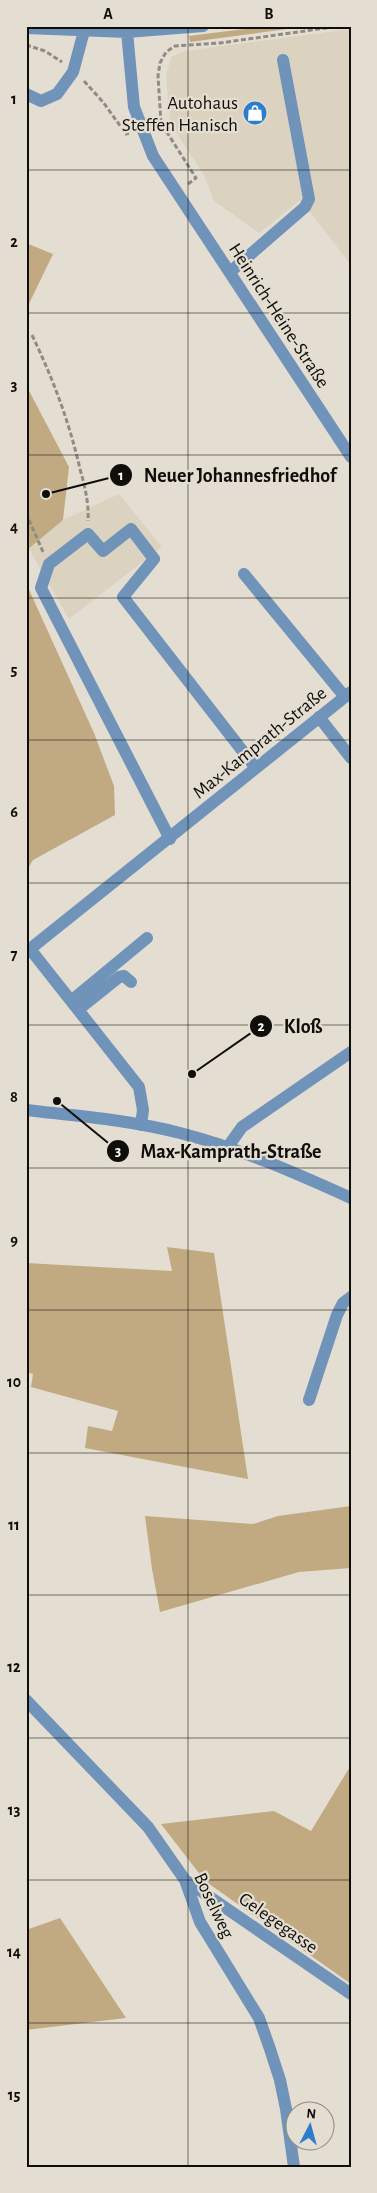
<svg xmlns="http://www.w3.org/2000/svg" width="377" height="2193" font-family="'Alegreya Sans',sans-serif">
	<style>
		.built { fill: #dcd2c0 }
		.green { fill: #c1aa82 }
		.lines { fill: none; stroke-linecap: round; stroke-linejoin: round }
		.path { stroke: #918c83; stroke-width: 3; stroke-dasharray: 5 2.5; stroke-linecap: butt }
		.minor { stroke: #7093ba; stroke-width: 12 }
		.grid { fill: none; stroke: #100e0a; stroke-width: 1; stroke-opacity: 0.55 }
		.labels { text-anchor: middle; stroke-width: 4.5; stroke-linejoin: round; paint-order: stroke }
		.poi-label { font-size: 19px; fill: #100e0a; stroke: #e4ded2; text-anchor: end }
		.street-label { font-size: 19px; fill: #100e0a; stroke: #e4ded2 }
		.leader { fill: none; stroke: #100e0a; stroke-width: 2 }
		.callout-dot { fill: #100e0a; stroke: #e4ded2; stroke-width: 2 }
		.mark-label { font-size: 15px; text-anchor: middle; font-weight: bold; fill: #fff }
		.callout-label { font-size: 20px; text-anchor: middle; font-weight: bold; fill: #100e0a; stroke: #e4ded2; stroke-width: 4.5; stroke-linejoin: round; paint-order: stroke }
		.neatline { fill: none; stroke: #100e0a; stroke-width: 2 }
		.grid-label { font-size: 16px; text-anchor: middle; font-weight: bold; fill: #100e0a }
	</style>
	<rect width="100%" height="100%" fill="#e4ded2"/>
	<path class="built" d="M351,29V265L310,212L302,199L259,233L214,201L204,175L170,123L166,76L171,57L185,51Z
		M119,494L162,547L69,619L29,549L63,520Z"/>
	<path class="green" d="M267,26H309L190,42L189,36Z
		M26,243L53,254L26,310Z
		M26,385L69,467L63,520L26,551Z
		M26,583L94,733L114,786L115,815L33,860L26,872Z
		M167,1247L214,1253L248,1479L85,1448L88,1426L112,1431L118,1411L31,1387L33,1374L26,1372V1263L172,1271Z
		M351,1506V1568L299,1572L160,1612L152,1569L145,1516L253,1524L278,1516Z
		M351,1765V1984L205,1881L161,1824L274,1811L311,1831Z
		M60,1918L126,2018L26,2030V1930Z"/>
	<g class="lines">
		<path class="path" d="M26,45L45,51L62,62
			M84,81L103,102L126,134L129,133
			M188,184L196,178L161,123L158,76L160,63L166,52L175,46L220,43L340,26
			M32,335C53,379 69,421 80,469C85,487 89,503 88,521
			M26,513L43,552"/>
		<path class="minor" d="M26,28L127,32L203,26
			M127,32L134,107L153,156L351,457
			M26,94L41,101L57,94L73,72L84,31
			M230,272L305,207L309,199L283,60
			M244,574L345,697
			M319,717L351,758
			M170,839L41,588L49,564L88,534L103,551L131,529L154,559L123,597L255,767
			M72,1000L147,938
			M79,1009L119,977L124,976L131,982
			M26,1110C78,1116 130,1120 180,1133C239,1148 296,1173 351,1198
			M141,1125L143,1110L139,1087L30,949L351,692
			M227,1148L242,1127L351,1052
			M309,1400L337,1315L343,1303L351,1297
			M26,1700L148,1827L185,1880L200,1922L259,2018L270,2049L280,2080L286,2109L294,2167
			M185,1880L351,1994"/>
	</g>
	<path class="grid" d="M188,26V2167M26,170H351M26,313H351M26,455H351M26,598H351M26,740H351M26,883H351M26,1025H351M26,1168H351M26,1310H351M26,1453H351M26,1595H351M26,1738H351M26,1880H351M26,2023H351"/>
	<defs>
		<symbol id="shop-disc" viewBox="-11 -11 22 22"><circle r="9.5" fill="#2d7dcc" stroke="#e4ded2"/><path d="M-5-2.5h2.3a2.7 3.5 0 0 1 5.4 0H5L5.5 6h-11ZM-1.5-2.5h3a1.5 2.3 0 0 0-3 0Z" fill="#fff"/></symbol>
	</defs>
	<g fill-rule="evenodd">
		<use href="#shop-disc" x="241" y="99" width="28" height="28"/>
	</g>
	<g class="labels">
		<g class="poi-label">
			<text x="238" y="109">Autohaus<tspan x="238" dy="22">Steffen Hanisch</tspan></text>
		</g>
		<g class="street-label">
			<text transform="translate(280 315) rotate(57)" y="7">Heinrich-Heine-Straße</text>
			<text transform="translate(259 742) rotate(-39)" y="7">Max-Kamprath-Straße</text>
			<text transform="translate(215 1905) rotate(65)" y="7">Boselweg</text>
			<text transform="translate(279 1922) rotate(35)" y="7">Gelegegasse</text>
		</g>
	</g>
	<path class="leader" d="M46 494L121 475M192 1074L261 1026M57 1101L118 1151"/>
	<g class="callout-dot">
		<circle cx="46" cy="494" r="5"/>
		<circle cx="192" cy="1074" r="5"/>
		<circle cx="57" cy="1101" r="5"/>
		<circle cx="121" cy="475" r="12"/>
		<circle cx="261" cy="1026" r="12"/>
		<circle cx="118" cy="1151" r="12"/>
	</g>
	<g class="mark-label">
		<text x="121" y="480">1</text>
		<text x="261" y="1031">2</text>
		<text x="118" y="1156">3</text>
	</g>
	<g class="callout-label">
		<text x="240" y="482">Neuer Johannesfriedhof</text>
		<text x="303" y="1033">Kloß</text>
		<text x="231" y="1158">Max-Kamprath-Straße</text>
	</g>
	<rect width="377" height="2193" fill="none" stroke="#e4ded2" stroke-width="55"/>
	<g transform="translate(310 2126) rotate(6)"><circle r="24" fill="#e4ded2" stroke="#8f8b82"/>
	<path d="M0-4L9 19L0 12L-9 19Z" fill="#2d7dcc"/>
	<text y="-8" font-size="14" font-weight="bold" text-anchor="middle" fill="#100e0a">N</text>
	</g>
	<rect x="28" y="28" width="322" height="2138" class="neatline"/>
	<g class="grid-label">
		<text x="108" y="19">A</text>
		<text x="269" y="19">B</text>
		<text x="14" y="104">1</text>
		<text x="14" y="247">2</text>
		<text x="14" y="390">3</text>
		<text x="14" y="532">4</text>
		<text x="14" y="675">5</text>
		<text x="14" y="817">6</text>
		<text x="14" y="960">7</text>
		<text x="14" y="1102">8</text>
		<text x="14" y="1245">9</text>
		<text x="14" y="1387">10</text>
		<text x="14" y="1530">11</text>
		<text x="14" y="1672">12</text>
		<text x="14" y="1815">13</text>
		<text x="14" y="1957">14</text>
		<text x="14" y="2100">15</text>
	</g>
</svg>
